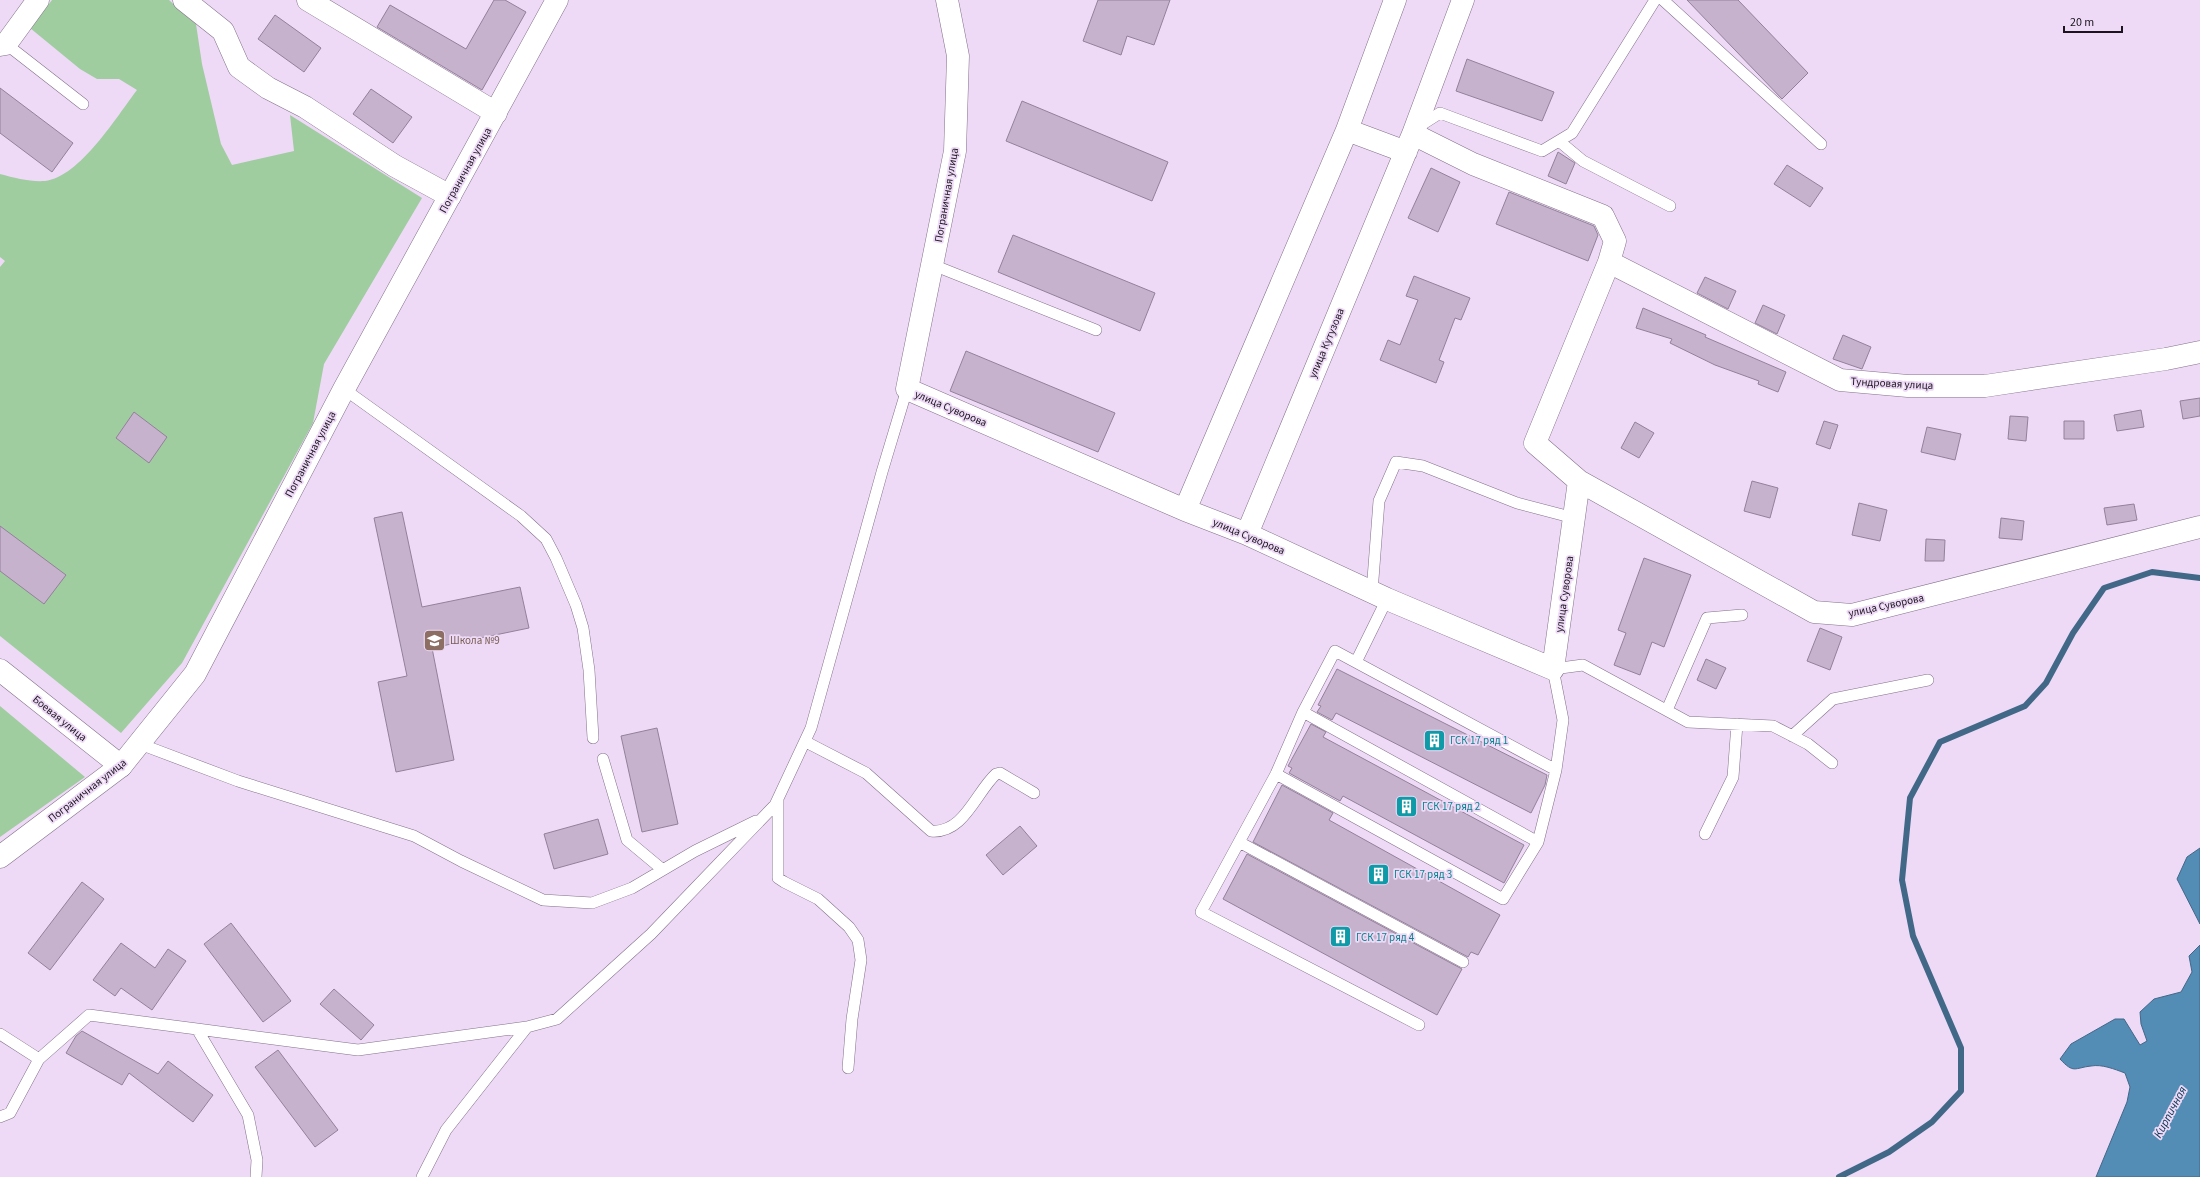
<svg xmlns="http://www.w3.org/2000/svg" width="2200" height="1177" font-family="'Source Sans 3',sans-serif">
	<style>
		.green { fill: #9fcda0 }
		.water { fill: #538cb5; stroke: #426888 }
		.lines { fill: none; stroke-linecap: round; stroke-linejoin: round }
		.stream { stroke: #426888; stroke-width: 6 }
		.building { fill: #c6b2cd; stroke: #93809a }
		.lane-casing { stroke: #83718a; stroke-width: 12 }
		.street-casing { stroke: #83718a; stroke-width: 23 }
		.secondary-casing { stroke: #83718a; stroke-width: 23 }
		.lane { stroke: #fff; stroke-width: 11 }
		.street { stroke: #fff; stroke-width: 22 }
		.secondary { stroke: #fff; stroke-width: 22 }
		.labels { text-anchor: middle; stroke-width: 3.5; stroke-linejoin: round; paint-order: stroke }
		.street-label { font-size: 11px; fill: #1b141e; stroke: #eedaf6 }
		.education-label { font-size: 11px; fill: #785e54; stroke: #eedaf6; text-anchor: start }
		.culture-label { font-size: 11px; fill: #0d838f; stroke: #eedaf6; text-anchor: start }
		.water-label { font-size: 12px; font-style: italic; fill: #043551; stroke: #eedaf6 }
	</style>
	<rect width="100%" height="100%" fill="#eedaf6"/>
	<path class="green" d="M52,0H169L196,24L202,64L221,144L232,165L294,151L290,115L422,198L324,364L313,423L182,663L121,733L0,636V267L5,261L0,257V174C15,178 30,182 45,181C80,177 117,116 137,90L119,79H97L80,69L30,28Z
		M0,706L85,777L0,837Z"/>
	<path class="water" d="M2200,848V924L2177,879L2187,857Z
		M2200,945V1177H2096L2127,1102L2130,1087L2125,1073C2114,1069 2102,1064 2091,1066C2074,1068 2074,1074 2060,1059L2071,1044L2115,1019H2124L2140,1045L2147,1041L2141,1024L2140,1012L2154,999L2181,992L2192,972L2189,956Z"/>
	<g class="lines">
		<path class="stream" d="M1839,1177L1889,1152L1932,1122L1961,1091V1048L1913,936L1902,880L1910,798L1940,742L2025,706L2046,683L2073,633L2104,588L2152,572L2200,578"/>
	</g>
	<path class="building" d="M494,0H505L526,12L482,90L377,27L390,5L466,49Z
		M1098,0H1170L1154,45L1127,36L1121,55L1083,41Z
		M1687,0H1738L1808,73L1782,99Z
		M275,15L321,48L304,72L258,39Z
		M1467,59L1554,92L1542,121L1456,91Z
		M0,88L73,143L52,172L0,133Z
		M371,89L412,117L393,143L353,114Z
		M1022,101L1168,162L1152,201L1006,141Z
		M1558,152L1575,163L1566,184L1548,176Z
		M1787,165L1823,188L1810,207L1774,184Z
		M1431,168L1460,182L1438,232L1408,218Z
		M1509,192L1594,226L1598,235L1588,261L1496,224Z
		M1013,235L1155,293L1140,331L998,272Z
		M1414,276L1470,298L1461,320L1455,318L1439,360L1444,362L1436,383L1380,360L1388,340L1400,345L1418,300L1406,296Z
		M1705,277L1736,291L1728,309L1697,293Z
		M1763,305L1785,315L1777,334L1755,323Z
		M1643,308L1706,335L1705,337L1786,372L1778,392L1758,384L1759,381L1715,365L1670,343L1672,339L1636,328Z
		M1843,335L1871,347L1862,369L1833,359Z
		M966,351L1115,413L1098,452L950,391Z
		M2200,398V416L2183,419L2180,401Z
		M2141,410L2144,427L2117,431L2114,415Z
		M134,412L167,437L149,463L116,438Z
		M2010,416L2028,417L2026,441L2008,439Z
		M1824,421L1838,425L1830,449L1816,444Z
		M2064,421H2084V439H2064Z
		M1635,422L1654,433L1639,458L1621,448Z
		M1927,427L1961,434L1955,460L1921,452Z
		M1752,481L1778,488L1770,518L1744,511Z
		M1859,503L1887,510L1880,541L1852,535Z
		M2134,504L2137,520L2107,525L2104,508Z
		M402,512L422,607L520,587L529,628L432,648L454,760L396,772L378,682L407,676L374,518Z
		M2001,518L2024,521L2022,540L1999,538Z
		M0,526L66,575L44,604L0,571Z
		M1926,539L1945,540L1944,561H1925Z
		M1644,558L1691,575L1664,647L1652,642L1640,675L1614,665L1626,633L1618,630Z
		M1820,628L1842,637L1830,670L1807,661Z
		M1706,659L1726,668L1716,689L1697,680Z
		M1337,669L1547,775L1545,785L1531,813L1336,713L1332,720L1317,712L1321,706L1318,705Z
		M1311,724L1326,732L1323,737L1524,845L1504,883L1343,796L1340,801L1289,773L1292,768L1288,766Z
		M657,728L678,824L642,832L621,736Z
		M1282,785L1333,813L1329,820L1500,915L1478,955L1471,952L1468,957L1253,842Z
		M598,819L608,854L554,869L544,834Z
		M1020,826L1037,846L1003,875L986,855Z
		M1247,854L1462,969L1437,1015L1223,899Z
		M82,882L104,899L50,970L28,953Z
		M231,923L291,1001L263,1022L204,944Z
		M121,943L155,968L168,949L186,961L152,1010L121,988L115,996L93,980Z
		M334,989L374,1025L361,1040L320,1004Z
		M82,1031L158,1074L168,1061L213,1095L193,1122L129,1073L122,1085L66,1053L76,1036Z
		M278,1050L338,1130L315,1147L255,1067Z"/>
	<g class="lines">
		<defs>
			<path id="lane" d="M1663,0L1821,144
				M6,44L83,104
				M1418,127L1440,113L1542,151L1572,133L1655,0
				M1559,141L1583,161L1670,206
				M933,265L1096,330
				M344,389L521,516L546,539L556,558L576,605L583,628L589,670L593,738
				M1372,592L1379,501L1396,462L1423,466L1517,503L1574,518
				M1356,662L1387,599
				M1667,710L1707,618L1742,615
				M1303,712L1538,842
				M1792,736L1833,699L1928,680
				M806,742L866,773L931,831C964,834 976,792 996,774L1000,773L1034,793
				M140,744L238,781L414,836L461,861L543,900L592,903L632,888L695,851L756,821
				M603,759L627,840L663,870
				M1276,774L1503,899L1538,842L1556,770L1563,720L1553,669L1583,665L1688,722L1773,726L1808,744L1832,763
				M778,800V878L784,882L818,899L849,927L858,940L861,960L852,1019L848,1068
				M1705,834L1733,777L1737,724
				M1239,842L1463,962
				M1419,1025L1201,912L1276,774L1303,712L1335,651L1556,770
				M197,1029L358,1050L527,1027
				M0,1034L39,1059
				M0,1117L10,1113L39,1059L89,1015L197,1029L248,1115L257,1160L256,1177
				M422,1177L446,1130L527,1027L557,1019L651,934L775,805L811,728L882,472L907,389"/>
			<path id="street" d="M184,0L223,31L239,67L268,88L305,107L395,166L450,196
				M308,0L496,113
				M947,0L958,56L955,151L907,389L1185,510L1247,534L1387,599L1553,669L1579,481L1814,612L1852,615L2200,527
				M0,45L6,44L38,0
				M1347,130L1406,152
				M1413,134L1473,164L1603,216L1615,241L1609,262L1535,443L1579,481
				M1609,262L1840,380L1908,386H1985L2166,359L2200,352
				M1185,510L1347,130L1395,0
				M1247,534L1413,134L1463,0
				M0,670L121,766"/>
			<path id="secondary" d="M0,857L121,766L195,674L344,389L557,0"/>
		</defs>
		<use href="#lane" class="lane-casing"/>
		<use href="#street" class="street-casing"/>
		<use href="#secondary" class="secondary-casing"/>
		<use href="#lane" class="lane"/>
		<use href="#street" class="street"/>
		<use href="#secondary" class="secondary"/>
	</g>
	<defs>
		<symbol id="school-square" viewBox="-11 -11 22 22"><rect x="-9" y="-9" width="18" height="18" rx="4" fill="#8d6e63" stroke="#eedaf6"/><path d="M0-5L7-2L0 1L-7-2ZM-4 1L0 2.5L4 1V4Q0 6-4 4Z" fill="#fff"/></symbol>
		<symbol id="building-square" viewBox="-11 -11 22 22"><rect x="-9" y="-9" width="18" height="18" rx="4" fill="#0f9aa8" stroke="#eedaf6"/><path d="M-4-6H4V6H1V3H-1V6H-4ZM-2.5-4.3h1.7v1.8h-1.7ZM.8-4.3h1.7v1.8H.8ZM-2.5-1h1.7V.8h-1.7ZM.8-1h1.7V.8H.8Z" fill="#fff"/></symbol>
	</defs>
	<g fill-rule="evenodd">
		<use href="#school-square" x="422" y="628" width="25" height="25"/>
		<use href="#building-square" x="1422" y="728" width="25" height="25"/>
		<use href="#building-square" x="1394" y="794" width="25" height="25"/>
		<use href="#building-square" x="1366" y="862" width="25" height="25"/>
		<use href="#building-square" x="1328" y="924" width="25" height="25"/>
	</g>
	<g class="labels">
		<g class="street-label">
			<text transform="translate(465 170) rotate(-61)" y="4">Пограничная улица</text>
			<text transform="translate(946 195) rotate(-80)" y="4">Пограничная улица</text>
			<text transform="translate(1326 343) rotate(-67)" y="4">улица Кутузова</text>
			<text transform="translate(1892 383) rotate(3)" y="4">Тундровая улица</text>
			<text transform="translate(951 408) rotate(23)" y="4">улица Суворова</text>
			<text transform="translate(310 454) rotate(-62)" y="4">Пограничная улица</text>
			<text transform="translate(1249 536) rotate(23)" y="4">улица Суворова</text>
			<text transform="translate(1564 594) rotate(-82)" y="4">улица Суворова</text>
			<text transform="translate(1886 605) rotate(-12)" y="4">улица Суворова</text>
			<text transform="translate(60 718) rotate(39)" y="4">Боевая улица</text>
			<text transform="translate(87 790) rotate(-38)" y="4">Пограничная улица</text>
		</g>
		<g class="education-label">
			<text x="450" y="644">Школа №9</text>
		</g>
		<g class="culture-label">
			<text x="1450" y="744">ГСК 17 ряд 1</text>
			<text x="1422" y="810">ГСК 17 ряд 2</text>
			<text x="1394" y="878">ГСК 17 ряд 3</text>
			<text x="1356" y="941">ГСК 17 ряд 4</text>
		</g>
		<g class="water-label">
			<text transform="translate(2170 1112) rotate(-62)" y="4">Кирпичная</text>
		</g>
	</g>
	<path d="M2064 26v6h58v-6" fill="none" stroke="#1b141e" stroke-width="2"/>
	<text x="2070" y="26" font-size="12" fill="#1b141e" stroke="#eedaf6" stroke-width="3" paint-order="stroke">20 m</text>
</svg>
